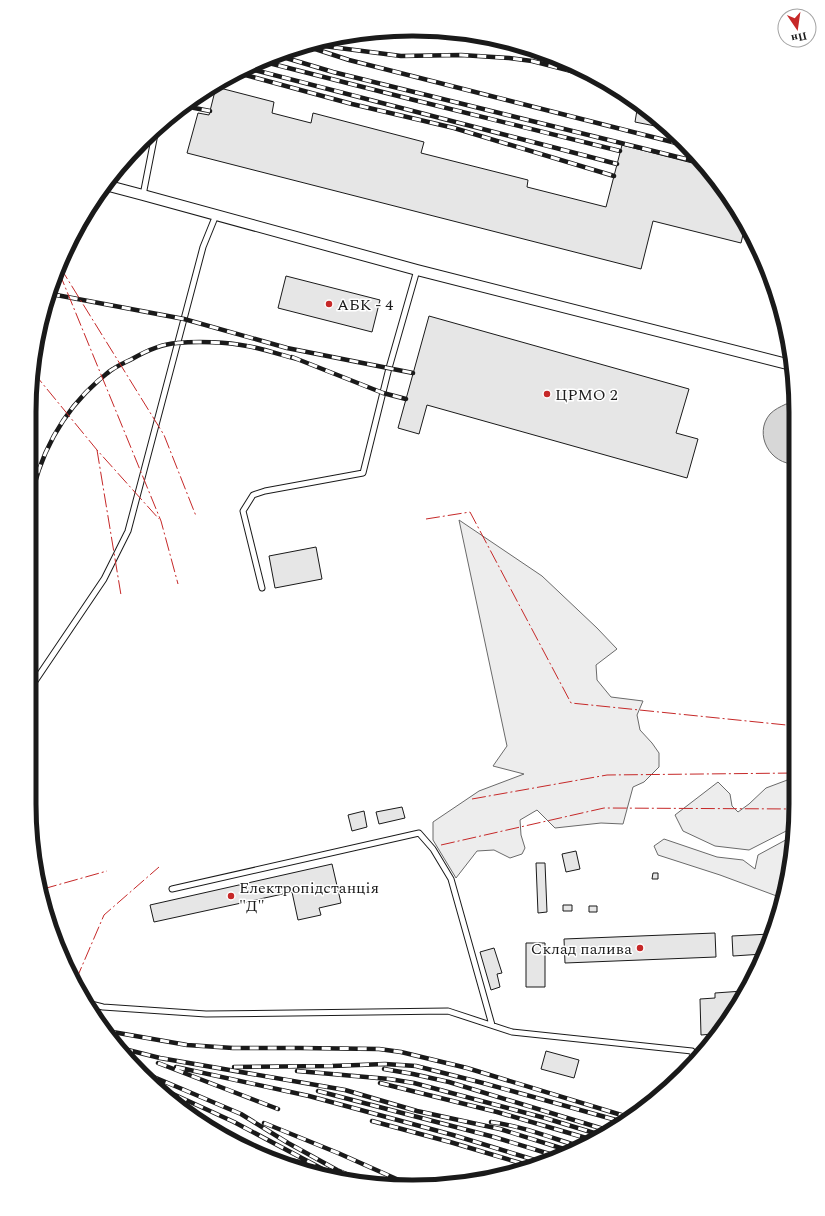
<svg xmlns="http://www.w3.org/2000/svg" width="825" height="1216" font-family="Spectral,serif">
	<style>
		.built { fill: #ededed; stroke: #6a6a6a }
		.water { fill: #d7d7d7; stroke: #6a6a6a }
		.building { fill: #e6e6e6; stroke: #1a1a1a }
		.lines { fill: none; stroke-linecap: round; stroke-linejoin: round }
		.lane-casing { stroke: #1a1a1a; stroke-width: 7 }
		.street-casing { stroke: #1a1a1a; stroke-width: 12 }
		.lane { stroke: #fff; stroke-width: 5 }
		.street { stroke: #fff; stroke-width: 10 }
		.rail-casing { stroke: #1a1a1a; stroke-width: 4.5 }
		.rail { stroke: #fff; stroke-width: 3; stroke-dasharray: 9; stroke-linecap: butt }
		.power { stroke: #c62828; stroke-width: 1; stroke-dasharray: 14 3 2 3; stroke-linecap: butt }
		.poi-dot { fill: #c62828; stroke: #fff; stroke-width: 1.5 }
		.labels { text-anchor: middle; stroke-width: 3; stroke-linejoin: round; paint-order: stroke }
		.poi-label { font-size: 16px; fill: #1a1a1a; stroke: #fff; text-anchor: start }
		.rim { fill: none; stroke: #1a1a1a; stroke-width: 5 }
	</style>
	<rect width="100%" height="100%" fill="#fff"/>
	<path class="built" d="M459,520L542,576L597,628L617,649L596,665L597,680L611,697L643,701L637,715L640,730L652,743L659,753V767L644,782L633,787L623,824L601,823L555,828L537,810L520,820L521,835L525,848L522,854L510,858L494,850L477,851L456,878L433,840V822L479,791L524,774L493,766L507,746Z
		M790,779L796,780V803L794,827L749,850L715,846L683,831L675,815L718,782L730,794L732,806L738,812L749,804L766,788Z
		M793,836L789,878L782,898L720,875L658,855L654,846L664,839L717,857L743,860L755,869L758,855Z"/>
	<path class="water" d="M786,404H795L796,464C770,465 753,434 770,414C775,409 780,407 786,404Z"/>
	<path class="building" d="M216,87L274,102L272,113L311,123L313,113L424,142L421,153L528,180L527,187L606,207L622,145L704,166L731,199L745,226L741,243L653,221L641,269L187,153L198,113L209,115Z
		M638,104L656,119L655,126L635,122Z
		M286,276L380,300L372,332L278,308Z
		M429,316L689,389L676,433L698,439L687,478L427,405L419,434L398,428Z
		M316,547L322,579L275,588L269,556Z
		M402,807L405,818L379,824L376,812Z
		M364,811L367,827L352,831L348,815Z
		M576,851L580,869L566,872L562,854Z
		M536,863H545L547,912L538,913Z
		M332,864L341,903L319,908L321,915L298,920L292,892L154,922L150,905Z
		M653,873H658V879H652Z
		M563,905H572V911H563Z
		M589,906H597V912H589Z
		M715,933L716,957L565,963L564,939Z
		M770,934L763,954L733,956L732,936Z
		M526,943H545V987H526Z
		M494,948L502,973L497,974L500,987L491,990L480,952Z
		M743,991L713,1034L701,1035L700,999L715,998V993Z
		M546,1051L579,1060L574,1078L541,1069Z"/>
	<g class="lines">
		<defs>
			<path id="lane" d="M143,195L156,129
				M262,588L243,511L253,495L265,491L363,473L389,368L417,270
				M29,690L104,579L128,531L203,247L216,215
				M172,889L419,833L433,849L451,879L492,1025
				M87,1003L103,1007L206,1014L448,1011L512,1032L692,1051L693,1062"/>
			<path id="street" d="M109,186L143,195L417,270L791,365"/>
		</defs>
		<use href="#lane" class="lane-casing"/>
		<use href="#street" class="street-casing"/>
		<use href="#lane" class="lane"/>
		<use href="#street" class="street"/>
		<defs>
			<path id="rail" d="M316,45L401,56L461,55L509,58L532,61L579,73
				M306,46L349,60L688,146
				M276,55L333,72L702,163
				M261,61L410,99L620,151
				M247,68L556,148L617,164
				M238,73L352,104L454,128L614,176
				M184,106L210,111
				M51,294L184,319L287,348L413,373
				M292,357L383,393L406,399
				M29,508C38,458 60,414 99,380C103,377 108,372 113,369C119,365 126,362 132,359C146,351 161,344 177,343C198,341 227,342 247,346C264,349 281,355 297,359
				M107,1031L187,1045L233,1048H300L379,1049L401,1052L467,1068L628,1117
				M124,1049L160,1058L345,1090L417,1111L500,1129L567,1150
				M158,1063L278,1109
				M176,1067L309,1096L453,1135L538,1161
				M234,1067L332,1066L385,1064L416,1066L483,1083L616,1120
				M384,1069L413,1074L449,1082L610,1131
				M297,1071L389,1079L414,1083L545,1118L604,1136
				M149,1075L241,1114L288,1143L337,1170L363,1181
				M380,1083L497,1112L593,1140
				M162,1089L234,1122L330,1173
				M318,1091L494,1137L553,1155
				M372,1121L450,1142L527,1165
				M491,1122C521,1126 549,1137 578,1146
				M264,1123L338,1153L410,1185
				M257,1153L304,1163"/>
		</defs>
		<use href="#rail" class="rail-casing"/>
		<use href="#rail" class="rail"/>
		<path class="power" d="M60,267L164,435L196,516
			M59,272L161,521L178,584
			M33,372L97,450L159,519
			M97,450L121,595
			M426,519L470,512L571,703L796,726
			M472,799L607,775L796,773
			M441,845L604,808L795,809
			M43,889L107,871
			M76,980L104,915L159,867"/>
	</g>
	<g class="poi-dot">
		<circle cx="329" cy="304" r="4"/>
		<circle cx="547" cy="394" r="4"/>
		<circle cx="231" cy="896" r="4"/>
		<circle cx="640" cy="948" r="4"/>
	</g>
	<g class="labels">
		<g class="poi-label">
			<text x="337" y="310">АБК - 4</text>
			<text x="555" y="400">ЦРМО 2</text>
			<text x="239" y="893">Електропідстанція<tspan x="239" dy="18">"Д"</tspan></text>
			<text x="632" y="954" text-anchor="end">Склад палива</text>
		</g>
	</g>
	<path d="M0 0H825V1216H0ZM412 36H413A376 376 0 0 1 789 412V804A376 376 0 0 1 413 1180H412A376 376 0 0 1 36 804V412A376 376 0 0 1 412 36Z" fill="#fff" fill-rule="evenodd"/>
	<path class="rim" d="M412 36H413A376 376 0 0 1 789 412V804A376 376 0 0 1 413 1180H412A376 376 0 0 1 36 804V412A376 376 0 0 1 412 36Z"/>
	<g transform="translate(797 28) rotate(167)"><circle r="19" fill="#ffffff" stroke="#a3a3a3"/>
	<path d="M0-3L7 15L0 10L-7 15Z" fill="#c62828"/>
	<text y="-6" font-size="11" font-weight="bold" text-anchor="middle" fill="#1a1a1a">Пн</text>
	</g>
</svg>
